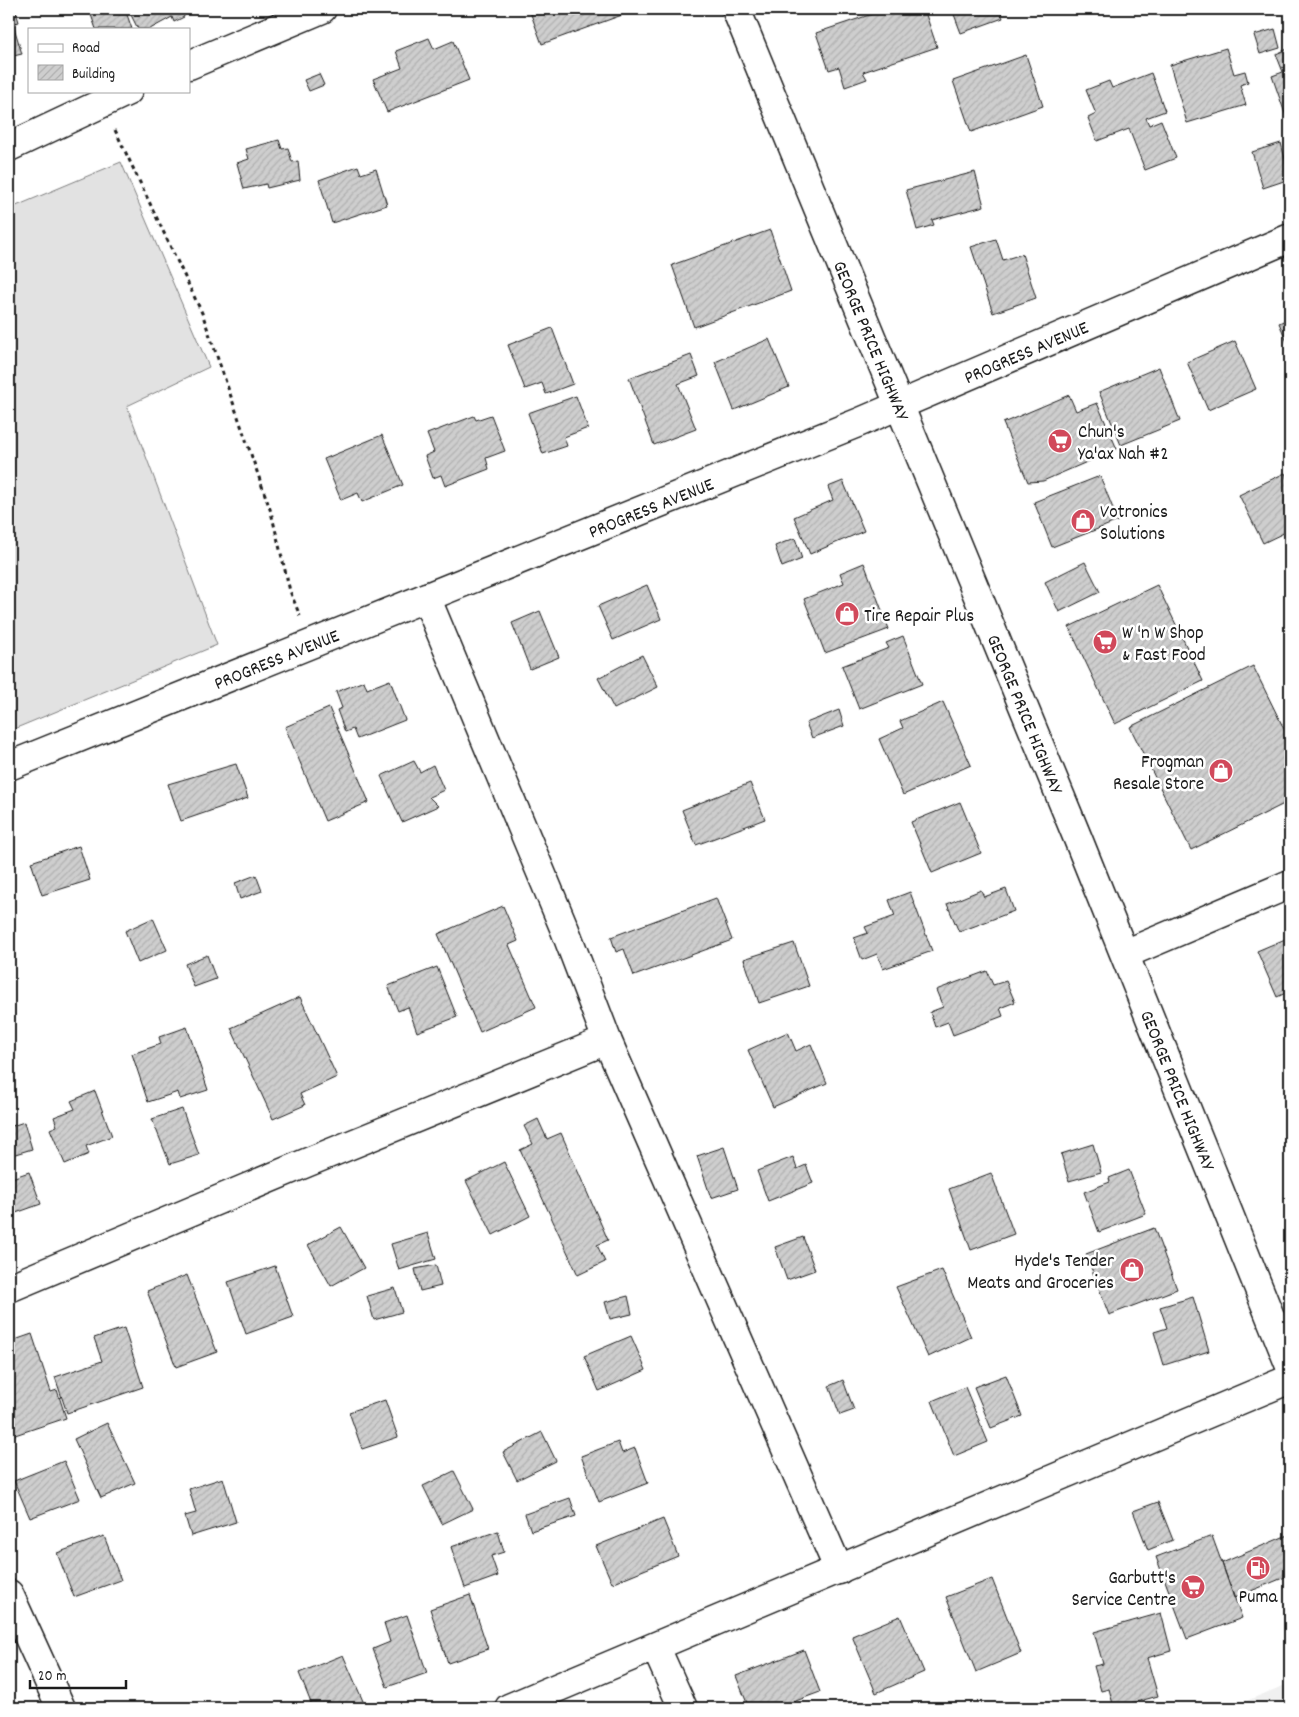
<svg xmlns="http://www.w3.org/2000/svg" width="1299" height="1717" font-family="Dekko,sans-serif">
	<style>
		.built { fill: #f0f0f0 }
		.pitch { fill: #e2e2e2; stroke: #7f7f7f }
		.building { fill: url(#building-hatch); stroke: #1c1c1c }
		.lines { fill: none; stroke-linecap: round; stroke-linejoin: round }
		.minor-casing { stroke: #1c1c1c; stroke-width: 31 }
		.highway-casing { stroke: #1c1c1c; stroke-width: 31 }
		.path { stroke: #1c1c1c; stroke-width: 3; stroke-dasharray: 4 4; stroke-linecap: butt }
		.minor { stroke: #fff; stroke-width: 28 }
		.highway { stroke: #fff; stroke-width: 28 }
		.labels { text-anchor: middle; stroke-width: 5; stroke-linejoin: round; paint-order: stroke }
		.street-label { font-size: 19px; fill: #1c1c1c; stroke: #fff }
		.poi-label { font-size: 19px; fill: #1c1c1c; stroke: #fff; text-anchor: start }
	</style>
	<defs>
		<pattern id="building-hatch" width="6" height="6" patternUnits="userSpaceOnUse" patternTransform="scale(1.25)"><rect width="6" height="6" fill="#cecece"/><path d="M-1 1l2-2M0 6l6-6M5 7l2-2" fill="none" stroke="#b0b0b0"/></pattern>
	</defs>
	<rect width="100%" height="100%" fill="#fff"/>
	<filter id="ink" filterUnits="userSpaceOnUse"><feTurbulence type="fractalNoise" baseFrequency=".02" numOctaves="2"/><feDisplacementMap in="SourceGraphic" scale="10" xChannelSelector="R" yChannelSelector="G"/><feConvolveMatrix kernelMatrix="1 2 1 2 8 2 1 2 1" color-interpolation-filters="sRGB"/></filter>
	<g filter="url(#ink)">
		<path class="built" d="M1290,1683V1708H1229Z"/>
		<path class="pitch" d="M121,162L209,367L127,406L217,645L9,731V209Z"/>
		<path class="building" d="M9,9H15L19,22L13,24L22,54L9,57Z
			M89,9H125L132,29H96Z
			M128,9H189L183,12L184,17L174,22L172,17L150,29H138Z
			M529,9H620L622,15L542,44Z
			M887,9H924L937,47L863,72L867,79L845,87L839,67L829,70L816,33Z
			M952,9H999L1003,18L961,33Z
			M1275,29L1280,48L1260,54L1254,35Z
			M429,38L434,49L453,41L469,80L387,112L373,79L402,68L396,51Z
			M1226,48L1234,74L1245,71L1248,82L1240,85L1246,105L1187,123L1170,65Z
			M1290,48V128L1272,76L1283,72L1276,54Z
			M1026,55L1043,106L971,132L953,81Z
			M1151,73L1165,111L1146,118L1149,125L1161,120L1176,158L1145,170L1129,129L1097,141L1088,118L1096,114L1086,90L1109,81L1112,88Z
			M319,74L324,85L309,91L304,80Z
			M279,140L282,149L288,148L292,162L298,161L300,180L267,188L266,184L244,189L237,163L249,159L246,149Z
			M1281,143L1290,179L1263,188L1252,152Z
			M358,166L361,174L376,169L387,205L332,223L319,180Z
			M975,172L984,206L932,220L934,225L917,230L906,190Z
			M770,230L791,291L694,327L672,265Z
			M996,239L1003,260L1022,254L1036,298L993,313L971,247Z
			M1290,318V349L1279,323Z
			M552,328L573,384L546,394L542,383L525,389L508,345Z
			M769,339L789,387L734,410L715,362Z
			M1235,341L1256,389L1208,410L1187,362Z
			M691,355L699,376L678,384L696,429L654,445L629,378Z
			M1159,367L1180,421L1121,445L1099,392Z
			M1069,395L1076,411L1097,403L1117,449L1043,481L1028,482L1003,423Z
			M576,396L588,428L564,437L567,446L543,454L528,413Z
			M491,415L505,451L486,458L489,469L445,486L441,475L433,478L425,456L434,452L427,434L474,416L476,420Z
			M382,435L403,485L362,502L358,493L341,500L324,459Z
			M1285,473L1290,484V530L1263,543L1239,495Z
			M1100,476L1118,521L1052,547L1034,502Z
			M843,481L864,531L810,554L794,517L833,500L828,487Z
			M795,538L802,559L782,567L775,546Z
			M1085,562L1100,592L1059,612L1045,582Z
			M864,563L889,629L825,653L804,599L844,583L840,573Z
			M647,585L661,619L613,640L598,606Z
			M1157,585L1203,681L1115,724L1069,627Z
			M540,611L559,657L530,669L512,623Z
			M903,636L922,684L859,709L842,666L889,648L886,643Z
			M642,655L658,687L614,709L598,678Z
			M1253,666L1290,741V801L1191,850L1130,727Z
			M390,680L405,720L357,739L353,729L345,732L337,710L342,708L336,692L364,681L367,689Z
			M943,702L971,765L903,795L879,739L903,728L900,721Z
			M329,708L369,802L325,821L285,727Z
			M839,710L844,726L812,738L806,723Z
			M414,761L420,772L433,765L444,790L429,797L438,806L402,822L381,776Z
			M236,764L248,798L181,821L168,784Z
			M750,783L765,819L696,845L682,810Z
			M960,802L981,853L932,873L911,822Z
			M79,846L90,880L42,895L31,862Z
			M256,875L262,891L240,899L235,883Z
			M1006,889L1014,911L959,932L947,904L981,890L984,897Z
			M910,892L932,951L883,969L877,954L862,960L854,938L868,933L865,927L895,916L889,900Z
			M716,898L732,940L634,976L624,949L616,952L611,937Z
			M503,906L518,941L509,945L536,1007L480,1032L438,934Z
			M153,918L167,950L138,963L125,931Z
			M1290,937V991L1277,997L1257,951Z
			M794,943L809,986L759,1003L744,959Z
			M207,955L216,979L194,987L185,964Z
			M437,967L457,1017L417,1032L408,1007L398,1011L388,986Z
			M987,971L993,985L1006,981L1015,1002L1000,1008L1003,1016L953,1035L948,1022L935,1027L930,1012L943,1007L936,990Z
			M300,997L337,1077L300,1094L305,1105L273,1119L231,1028Z
			M187,1027L208,1090L180,1099L178,1092L148,1102L132,1054L161,1044L159,1037Z
			M788,1032L796,1051L811,1044L827,1083L773,1107L748,1050Z
			M95,1091L112,1136L86,1146L89,1154L65,1164L50,1129L57,1126L54,1117L75,1109L71,1101Z
			M182,1109L199,1155L170,1164L152,1119Z
			M538,1119L547,1139L561,1133L608,1240L597,1245L605,1262L578,1275L520,1150L533,1144L524,1126Z
			M24,1122L32,1149L12,1155L9,1143V1127Z
			M1093,1144L1101,1172L1069,1181L1061,1154Z
			M724,1147L738,1189L711,1198L697,1156Z
			M793,1157L797,1169L806,1165L813,1183L768,1201L757,1171Z
			M504,1162L530,1216L493,1235L466,1181Z
			M1129,1170L1146,1214L1099,1232L1084,1192L1110,1182L1109,1178Z
			M29,1172L41,1204L13,1214L9,1202V1179Z
			M991,1173L1014,1234L971,1250L949,1189Z
			M341,1227L364,1268L331,1286L308,1245Z
			M1154,1228L1177,1289L1109,1315L1086,1254Z
			M428,1233L436,1259L399,1270L391,1244Z
			M803,1237L815,1270L787,1280L775,1247Z
			M436,1265L441,1286L420,1291L415,1269Z
			M275,1266L293,1317L246,1334L228,1282Z
			M942,1270L971,1337L928,1357L896,1287Z
			M187,1275L217,1352L176,1367L147,1291Z
			M395,1288L402,1312L374,1320L367,1296Z
			M628,1296L632,1314L610,1319L605,1302Z
			M1193,1297L1209,1351L1164,1365L1154,1332L1167,1328L1160,1307Z
			M124,1328L143,1387L67,1413L55,1377L102,1361L94,1338Z
			M32,1334L51,1392L57,1390L66,1418L15,1435L9,1419V1342Z
			M631,1336L646,1370L599,1391L584,1356Z
			M1006,1375L1022,1416L991,1428L974,1387Z
			M843,1380L854,1410L840,1415L829,1386Z
			M965,1387L988,1442L954,1456L932,1401Z
			M385,1400L398,1437L362,1449L349,1412Z
			M107,1423L135,1483L101,1498L74,1439Z
			M542,1432L556,1461L517,1480L503,1452Z
			M618,1442L622,1453L635,1448L648,1483L599,1502L581,1456Z
			M64,1461L80,1499L30,1518L14,1481Z
			M454,1471L473,1509L442,1524L423,1486Z
			M223,1478L236,1522L191,1536L185,1516L196,1513L189,1489Z
			M570,1498L576,1516L531,1531L525,1514Z
			M1158,1502L1173,1540L1148,1550L1133,1511Z
			M663,1519L678,1556L612,1583L596,1546Z
			M498,1531L504,1552L491,1556L498,1576L465,1588L451,1547Z
			M1290,1534V1575L1234,1598L1222,1563Z
			M104,1536L121,1580L74,1597L57,1553Z
			M1212,1536L1242,1618L1187,1639L1156,1557Z
			M992,1579L1021,1653L976,1672L946,1597Z
			M470,1595L488,1649L448,1663L430,1609Z
			M1161,1613L1171,1651L1147,1658L1158,1696L1114,1708L1109,1689L1101,1691L1094,1666L1103,1664L1094,1632Z
			M407,1615L427,1673L387,1687L373,1649L390,1642L384,1623Z
			M900,1616L924,1672L876,1693L852,1636Z
			M804,1650L820,1692L777,1708H749L736,1676Z
			M343,1655L366,1708H313L299,1673Z"/>
		<g class="lines">
			<defs>
				<g id="minor">
					<path d="M189,65L322,9"/>
					<path d="M9,147L128,91"/>
					<path d="M426,597L565,930L607,1040L839,1570"/>
					<path id="s1" d="M9,766L860,422L1290,238"/>
					<path d="M1125,954L1290,884"/>
					<path d="M9,1288L306,1163L607,1040"/>
					<path d="M9,1594L61,1708"/>
					<path d="M656,1648L683,1708"/>
					<path d="M509,1708L1290,1379"/>
				</g>
				<g id="highway">
					<path id="s2" d="M736,9L1078,839L1290,1366"/>
				</g>
			</defs>
			<use href="#minor" class="minor-casing"/>
			<use href="#highway" class="highway-casing"/>
			<path class="path" d="M115,130L202,313L271,512L290,591L300,616"/>
			<use href="#minor" class="minor"/>
			<use href="#highway" class="highway"/>
		</g>
	</g>
	<defs>
		<symbol id="supermarket-disc" viewBox="-11 -11 22 22"><circle r="9.5" fill="#d1495b" stroke="#fff"/><path d="M-6-5.5h2.5l.6 2H6L4.5 2H-2.5L-4.4-4H-6ZM-1.5 3.2a1.3 1.3 0 1 0 .1 0ZM3 3.2a1.3 1.3 0 1 0 .1 0Z" fill="#fff"/></symbol>
		<symbol id="shop-disc" viewBox="-11 -11 22 22"><circle r="9.5" fill="#d1495b" stroke="#fff"/><path d="M-5-2.5h2.3a2.7 3.5 0 0 1 5.4 0H5L5.5 6h-11ZM-1.5-2.5h3a1.5 2.3 0 0 0-3 0Z" fill="#fff"/></symbol>
		<symbol id="fuel-disc" viewBox="-11 -11 22 22"><circle r="9.5" fill="#d1495b" stroke="#fff"/><path d="M-5.5-6h7V0h2V4h1.3V-2.5L3-4.5l.8-.8L6-3V5H2.5V1h-1V6h-7ZM-4.2-4.7v3.2H.2V-4.7Z" fill="#fff"/></symbol>
	</defs>
	<g fill-rule="evenodd">
		<use href="#supermarket-disc" x="1046" y="427" width="28" height="28"/>
		<use href="#shop-disc" x="1069" y="507" width="28" height="28"/>
		<use href="#shop-disc" x="833" y="600" width="28" height="28"/>
		<use href="#supermarket-disc" x="1091" y="628" width="28" height="28"/>
		<use href="#shop-disc" x="1207" y="757" width="28" height="28"/>
		<use href="#shop-disc" x="1118" y="1256" width="28" height="28"/>
		<use href="#fuel-disc" x="1244" y="1554" width="28" height="28"/>
		<use href="#supermarket-disc" x="1179" y="1573" width="28" height="28"/>
	</g>
	<g class="labels">
		<g class="street-label">
			<text dy="7" stroke="none"><textPath href="#s2" startOffset="358">GEORGE PRICE HIGHWAY</textPath></text>
			<text dy="7" stroke="none"><textPath href="#s1" startOffset="1098">PROGRESS AVENUE</textPath></text>
			<text dy="7" stroke="none"><textPath href="#s1" startOffset="692">PROGRESS AVENUE</textPath></text>
			<text dy="7" stroke="none"><textPath href="#s1" startOffset="288">PROGRESS AVENUE</textPath></text>
			<text dy="7" stroke="none"><textPath href="#s2" startOffset="762">GEORGE PRICE HIGHWAY</textPath></text>
			<text dy="7" stroke="none"><textPath href="#s2" startOffset="1168">GEORGE PRICE HIGHWAY</textPath></text>
		</g>
		<g class="poi-label">
			<text x="1078" y="437">Chun's<tspan x="1078" dy="22">Ya'ax Nah #2</tspan></text>
			<text x="1100" y="517">Votronics<tspan x="1100" dy="22">Solutions</tspan></text>
			<text x="864" y="621">Tire Repair Plus</text>
			<text x="1122" y="638">W 'n W Shop<tspan x="1122" dy="22">&amp; Fast Food</tspan></text>
			<text x="1204" y="767" text-anchor="end">Frogman<tspan x="1204" dy="22">Resale Store</tspan></text>
			<text x="1114" y="1266" text-anchor="end">Hyde's Tender<tspan x="1114" dy="22">Meats and Groceries</tspan></text>
			<text x="1176" y="1583" text-anchor="end">Garbutt's<tspan x="1176" dy="22">Service Centre</tspan></text>
			<text x="1258" y="1602" text-anchor="middle">Puma</text>
		</g>
	</g>
	<rect width="1299" height="1717" fill="none" stroke="#fff" stroke-width="30"/>
	<rect x="15" y="15" width="1269" height="1687" fill="none" stroke="#1c1c1c" stroke-width="2" filter="url(#ink)"/>
	<rect x="28" y="28" width="162" height="65" fill="#ffffff" stroke="#a4a4a4"/>
	<rect x="38" y="44" width="25" height="8" fill="#ffffff" stroke="#a4a4a4"/>
	<text x="72" y="52" font-size="15" fill="#1c1c1c">Road</text>
	<rect x="38" y="65" width="25" height="15" fill="url(#building-hatch)" stroke="#a4a4a4"/>
	<text x="72" y="78" font-size="15" fill="#1c1c1c">Building</text>
	<path d="M30 1680v8h96v-8" fill="none" stroke="#1c1c1c" stroke-width="2.5"/>
	<text x="38" y="1680" font-size="15" fill="#1c1c1c" stroke="#ffffff" stroke-width="4" paint-order="stroke">20 m</text>
</svg>
